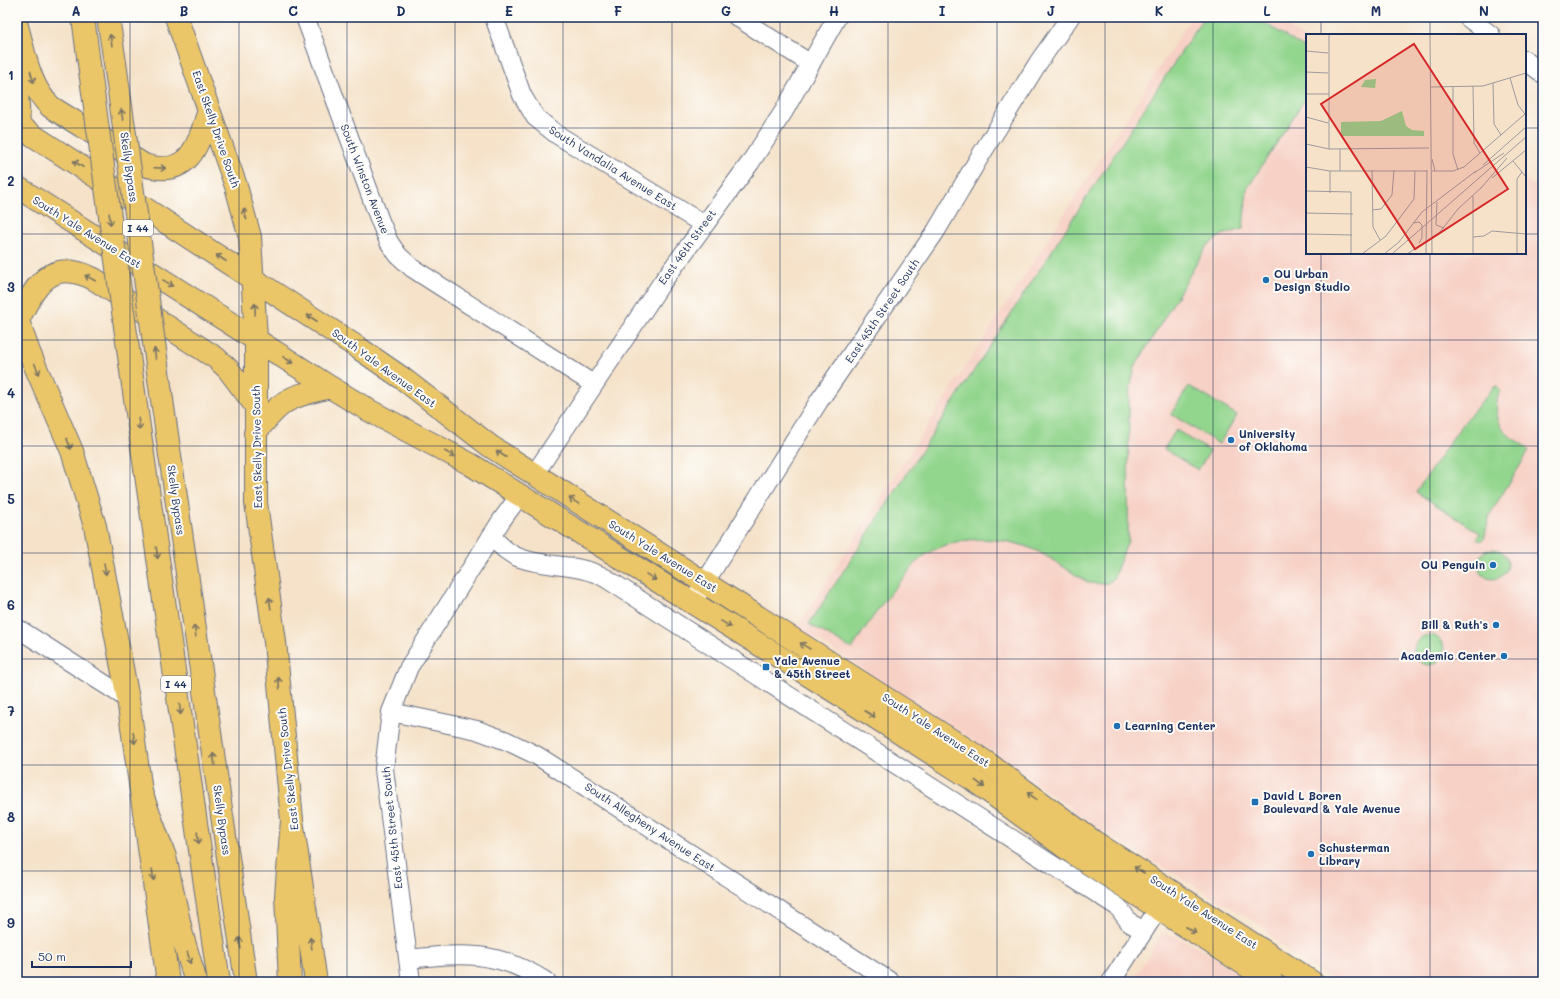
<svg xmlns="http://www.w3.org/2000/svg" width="1560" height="999" font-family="Mali,sans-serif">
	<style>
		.built { fill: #f7d1c6 }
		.green { fill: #92d58d; stroke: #568276 }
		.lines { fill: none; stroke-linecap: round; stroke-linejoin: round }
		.minor-casing { stroke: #676e83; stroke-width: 20 }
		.major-casing { stroke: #676e83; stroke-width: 24 }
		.highway-casing { stroke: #676e83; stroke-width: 24 }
		.minor { stroke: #fff; stroke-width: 18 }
		.major { stroke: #ebc669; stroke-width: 22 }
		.highway { stroke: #ebc669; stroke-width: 22 }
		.highway-bridge-casing { stroke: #676e83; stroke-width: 24; stroke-linecap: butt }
		.highway-bridge { stroke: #ebc669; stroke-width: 22 }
		.oneway { stroke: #797363 }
		.grid { fill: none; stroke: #1b2f5e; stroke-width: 1; stroke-opacity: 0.55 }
		.poi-dot { fill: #1f6fb2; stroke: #fdfcf7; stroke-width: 1.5 }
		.labels { text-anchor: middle; stroke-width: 4; stroke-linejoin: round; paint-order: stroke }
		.shield { fill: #fdfcf7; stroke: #5f6c8c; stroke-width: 1 }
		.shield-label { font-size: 10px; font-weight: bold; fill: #1b2f5e }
		.street-label { font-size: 11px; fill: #1b2f5e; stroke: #fdfcf7 }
		.poi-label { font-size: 11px; font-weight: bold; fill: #1b2f5e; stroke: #fdfcf7; text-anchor: start }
		.inset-road { fill: none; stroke: #9e9a9e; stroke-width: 1 }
		.view { fill: #d62828; fill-opacity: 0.15; stroke: #d62828; stroke-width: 2 }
		.inset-edge { fill: none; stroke: #1b2f5e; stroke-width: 2 }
		.neatline { fill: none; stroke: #1b2f5e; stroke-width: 1.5 }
		.grid-label { font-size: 13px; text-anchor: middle; font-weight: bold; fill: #1b2f5e }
	</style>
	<rect width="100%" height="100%" fill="#fdfcf7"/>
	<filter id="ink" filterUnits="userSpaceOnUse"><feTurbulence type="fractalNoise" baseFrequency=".025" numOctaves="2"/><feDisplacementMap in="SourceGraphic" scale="8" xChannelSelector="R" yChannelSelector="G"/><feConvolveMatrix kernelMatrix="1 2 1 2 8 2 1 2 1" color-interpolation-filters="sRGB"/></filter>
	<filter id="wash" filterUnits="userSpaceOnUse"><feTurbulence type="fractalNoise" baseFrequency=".012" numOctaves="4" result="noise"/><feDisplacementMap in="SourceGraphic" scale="16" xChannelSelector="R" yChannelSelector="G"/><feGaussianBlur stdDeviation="0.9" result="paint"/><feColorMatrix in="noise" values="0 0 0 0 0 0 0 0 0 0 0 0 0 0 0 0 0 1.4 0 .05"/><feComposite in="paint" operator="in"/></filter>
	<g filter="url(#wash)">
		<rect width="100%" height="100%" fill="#f5e2c9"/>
		<path class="built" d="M1192,17H1272L1307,40V253H1525V179L1543,191V982H1335L1288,952L1262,926L1107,834L992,752L797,627Z
			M1162,933L1175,936L1194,945L1242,976L1239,982H1132Z"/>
		<path class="green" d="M1204,17H1256L1307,50V96L1247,189L1243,229L1222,235L1207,246L1135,367L1129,393L1128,541L1113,579L1105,584L1089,583C1072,573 1056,561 1039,552C1005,535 951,533 920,559C915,564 910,570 906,575C885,598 868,623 852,649L809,624Z
			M1189,386L1237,415L1219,444L1171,414Z
			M1497,386L1500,390C1493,408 1496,425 1512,438C1518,442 1525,445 1529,451L1490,514L1484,539L1480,541L1477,539L1480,533L1416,492L1461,426L1494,387Z
			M1176,430L1210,451L1198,470L1164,449Z
			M1478 564a15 15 0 1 1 30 0a15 15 0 1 1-30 0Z
			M1414 650a15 15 0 1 1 30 0a15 15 0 1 1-30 0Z"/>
	</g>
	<g filter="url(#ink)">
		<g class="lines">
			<defs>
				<path id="minor" d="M305,17L380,221L389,242L398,255L412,268L593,384
					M494,17L522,95L535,117L556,134L703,224
					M737,17L811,64
					M1467,17L1491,35
					M1525,60L1543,74
					M534,475L661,284L750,163L784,111L837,17
					M491,536C500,545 508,554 520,558C548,568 581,563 607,579L1118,907L1130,923L1144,931
					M692,603L819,401L936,231L979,158L1038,63L1070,17
					M17,628L128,699
					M391,712L477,730L507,741L536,755L891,982
					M408,959C464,953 497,950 547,982
					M411,982L384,769L391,712L409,667L501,521L520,495
					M1111,982L1158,909"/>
				<path id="major" d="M176,17L236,186L250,237L256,339V503L275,642L292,820L316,982
					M17,26C25,54 29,87 51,107L144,165C190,179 198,145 209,110
					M17,89L19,126L17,135
					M17,125L357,347L402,378L490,446L986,762L1093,841L1312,982
					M17,187L330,387L370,411L470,464L837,693L972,779L1074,854L1272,982
					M17,318L29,352L72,451L95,526L128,699L168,982
					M18,320C36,285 50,257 94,279L216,358L228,369L256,406
					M255,433C283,398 287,398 330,387"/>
				<path id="highway" d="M83,17L88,56
					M108,17L115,63
					M133,385L219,982
					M161,393L246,982
					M142,795L165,857L182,935L196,982
					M290,982L286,896L292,820"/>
			</defs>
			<use href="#minor" class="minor-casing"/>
			<use href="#major" class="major-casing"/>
			<use href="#highway" class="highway-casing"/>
			<use href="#minor" class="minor"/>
			<use href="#major" class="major"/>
			<use href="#highway" class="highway"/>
			<defs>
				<path id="highway-bridge" d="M88,56L133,385
					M115,63L161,393"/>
			</defs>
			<use href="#highway-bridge" class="highway-bridge-casing"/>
			<use href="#highway-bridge" class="highway-bridge"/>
		</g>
		<defs><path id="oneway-shaft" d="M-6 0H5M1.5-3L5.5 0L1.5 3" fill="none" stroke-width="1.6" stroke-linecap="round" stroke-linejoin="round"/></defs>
		<g class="oneway">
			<use href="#oneway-shaft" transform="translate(111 40) rotate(-99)"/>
			<use href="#oneway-shaft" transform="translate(32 77) rotate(74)"/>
			<use href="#oneway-shaft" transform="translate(122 115) rotate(-98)"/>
			<use href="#oneway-shaft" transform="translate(78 164) rotate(-147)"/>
			<use href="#oneway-shaft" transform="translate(160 168) rotate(2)"/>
			<use href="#oneway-shaft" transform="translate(245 214) rotate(-106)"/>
			<use href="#oneway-shaft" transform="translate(110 219) rotate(82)"/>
			<use href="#oneway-shaft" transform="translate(221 258) rotate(-147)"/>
			<use href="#oneway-shaft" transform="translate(90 278) rotate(-152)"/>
			<use href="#oneway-shaft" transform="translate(168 283) rotate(32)"/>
			<use href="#oneway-shaft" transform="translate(255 309) rotate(-92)"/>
			<use href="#oneway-shaft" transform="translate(312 318) rotate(-147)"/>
			<use href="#oneway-shaft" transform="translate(155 354) rotate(-98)"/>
			<use href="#oneway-shaft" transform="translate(288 360) rotate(33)"/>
			<use href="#oneway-shaft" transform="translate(37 369) rotate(66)"/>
			<use href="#oneway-shaft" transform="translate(139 424) rotate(82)"/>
			<use href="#oneway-shaft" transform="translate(69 444) rotate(68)"/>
			<use href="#oneway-shaft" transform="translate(450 454) rotate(28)"/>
			<use href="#oneway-shaft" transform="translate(501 454) rotate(-147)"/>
			<use href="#oneway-shaft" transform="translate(574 501) rotate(-148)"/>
			<use href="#oneway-shaft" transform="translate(157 553) rotate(82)"/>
			<use href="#oneway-shaft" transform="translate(105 569) rotate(80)"/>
			<use href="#oneway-shaft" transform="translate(651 577) rotate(32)"/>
			<use href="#oneway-shaft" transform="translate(270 603) rotate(-98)"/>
			<use href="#oneway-shaft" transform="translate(726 624) rotate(32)"/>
			<use href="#oneway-shaft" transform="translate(195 631) rotate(-98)"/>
			<use href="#oneway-shaft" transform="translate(805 646) rotate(-148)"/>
			<use href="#oneway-shaft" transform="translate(279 683) rotate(-96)"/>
			<use href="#oneway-shaft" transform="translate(180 709) rotate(82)"/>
			<use href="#oneway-shaft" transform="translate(870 714) rotate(32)"/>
			<use href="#oneway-shaft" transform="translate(134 738) rotate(82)"/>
			<use href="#oneway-shaft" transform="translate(214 759) rotate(-98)"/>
			<use href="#oneway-shaft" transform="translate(980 784) rotate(37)"/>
			<use href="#oneway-shaft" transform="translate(1032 796) rotate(-144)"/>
			<use href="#oneway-shaft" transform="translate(198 838) rotate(82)"/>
			<use href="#oneway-shaft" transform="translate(1139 870) rotate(-148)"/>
			<use href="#oneway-shaft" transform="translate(153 875) rotate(82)"/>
			<use href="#oneway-shaft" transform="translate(1191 930) rotate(33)"/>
			<use href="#oneway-shaft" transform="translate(240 943) rotate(-98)"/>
			<use href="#oneway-shaft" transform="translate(311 943) rotate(-98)"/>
			<use href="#oneway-shaft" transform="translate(189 958) rotate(74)"/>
		</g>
	</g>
	<path class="grid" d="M130,17V982M239,17V982M347,17V982M455,17V982M563,17V982M672,17V982M780,17V982M888,17V982M997,17V982M1105,17V982M1213,17V982M1321,17V35M1430,17V35M17,128H1307M1525,128H1543M17,234H1307M1525,234H1543M1321,253V982M1430,253V982M17,340H1543M17,446H1543M17,553H1543M17,659H1543M17,765H1543M17,871H1543"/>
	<g class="poi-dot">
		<circle cx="1266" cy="280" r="4"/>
		<circle cx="1231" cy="440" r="4"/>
		<circle cx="1493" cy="565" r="4"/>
		<circle cx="1496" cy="625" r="4"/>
		<circle cx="1504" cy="656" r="4"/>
		<rect x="762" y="663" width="8" height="8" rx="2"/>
		<circle cx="1117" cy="726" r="4"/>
		<rect x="1251" y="798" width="8" height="8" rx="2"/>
		<circle cx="1311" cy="854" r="4"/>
	</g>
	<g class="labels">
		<g class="shield">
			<rect x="123" y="220" width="30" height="16" rx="3"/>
			<rect x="161" y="676" width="30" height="16" rx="3"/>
		</g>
		<g class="shield-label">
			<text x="138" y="232">I 44</text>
			<text x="176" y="688">I 44</text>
		</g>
		<g class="street-label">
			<text transform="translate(216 129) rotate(71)" y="4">East Skelly Drive South</text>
			<text transform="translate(129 167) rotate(82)" y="4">Skelly Bypass</text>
			<text transform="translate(613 168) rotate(32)" y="4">South Vandalia Avenue East</text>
			<text transform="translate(365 179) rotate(69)" y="4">South Winston Avenue</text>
			<text transform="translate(87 232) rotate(32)" y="4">South Yale Avenue East</text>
			<text transform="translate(687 247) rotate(-54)" y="4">East 46th Street</text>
			<text transform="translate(882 311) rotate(-56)" y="4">East 45th Street South</text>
			<text transform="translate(384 368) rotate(36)" y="4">South Yale Avenue East</text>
			<text transform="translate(257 447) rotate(-91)" y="4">East Skelly Drive South</text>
			<text transform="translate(176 500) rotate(82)" y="4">Skelly Bypass</text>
			<text transform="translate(663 556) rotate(32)" y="4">South Yale Avenue East</text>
			<text transform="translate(936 730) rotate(33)" y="4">South Yale Avenue East</text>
			<text transform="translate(288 769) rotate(-96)" y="4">East Skelly Drive South</text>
			<text transform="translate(222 820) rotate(82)" y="4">Skelly Bypass</text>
			<text transform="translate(650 827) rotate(33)" y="4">South Allegheny Avenue East</text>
			<text transform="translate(392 828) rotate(-96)" y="4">East 45th Street South</text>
			<text transform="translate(1204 912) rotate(33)" y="4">South Yale Avenue East</text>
		</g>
		<g class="poi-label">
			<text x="1274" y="278">OU Urban<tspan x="1274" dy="13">Design Studio</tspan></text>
			<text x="1239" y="438">University<tspan x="1239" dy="13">of Oklahoma</tspan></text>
			<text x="1485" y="569" text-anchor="end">OU Penguin</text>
			<text x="1488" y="629" text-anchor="end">Bill &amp; Ruth's</text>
			<text x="1496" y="660" text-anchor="end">Academic Center</text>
			<text x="774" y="665">Yale Avenue<tspan x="774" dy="13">&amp; 45th Street</tspan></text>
			<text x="1125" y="730">Learning Center</text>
			<text x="1263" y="800">David L Boren<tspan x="1263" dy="13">Boulevard &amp; Yale Avenue</tspan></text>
			<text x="1319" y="852">Schusterman<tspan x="1319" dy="13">Library</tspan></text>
		</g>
	</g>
	<g transform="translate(1306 34)">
		<rect width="220" height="220" fill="#f5e2c9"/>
		<path d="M70,45L69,54L55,53L59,46ZM96,77L100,92L106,96L118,97V102H35V88L75,87Z" fill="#92d58d"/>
		<path class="inset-road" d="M23,0V115M124,0L126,220M0,17L22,19M0,38L22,39M187,49L188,90L195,101M167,52L168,109L174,119M125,53L177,52L220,39M147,53V120L152,136M0,60H23M0,83L22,89M0,110L23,115L123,114M34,115V137M126,125L129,137M207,127L220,143M177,131L220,93M0,133L24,137H121M66,136L67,193L74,206M126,137H147L158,133L219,80L212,71L204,44M168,139L198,119M186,144L220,116M175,154L201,124M0,157L45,158V220M24,159V137M167,162V220M131,168L130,191L138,194M66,176L75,175L86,161L88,136M0,179L47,180M107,189L113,188L116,191V204L113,209M0,200L46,201M167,203L178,202L186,197L220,200M56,220L80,202L108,165L109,137M78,220L93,208L116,178L170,137M86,220L220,103M101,220L134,198L152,175L177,152M120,220L121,136M211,220V145L216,138"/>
		<path class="view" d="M108,10L202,155L109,215L15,70Z"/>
		<rect width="220" height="220" class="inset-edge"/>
	</g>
	<rect width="1560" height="999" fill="none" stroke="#fdfcf7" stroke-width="44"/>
	<path d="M32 961v6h99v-6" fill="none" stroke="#1b2f5e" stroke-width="2"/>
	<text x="38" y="961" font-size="12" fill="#1b2f5e" stroke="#fdfcf7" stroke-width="3" paint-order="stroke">50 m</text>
	<rect x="22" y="22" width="1516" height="955" class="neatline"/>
	<g class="grid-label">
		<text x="76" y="16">A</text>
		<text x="184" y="16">B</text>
		<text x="293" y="16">C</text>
		<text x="401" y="16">D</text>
		<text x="509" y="16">E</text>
		<text x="618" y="16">F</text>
		<text x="726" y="16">G</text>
		<text x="834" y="16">H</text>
		<text x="942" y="16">I</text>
		<text x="1051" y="16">J</text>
		<text x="1159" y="16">K</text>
		<text x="1267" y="16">L</text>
		<text x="1376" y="16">M</text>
		<text x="1484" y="16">N</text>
		<text x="11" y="80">1</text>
		<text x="11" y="186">2</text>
		<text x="11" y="292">3</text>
		<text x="11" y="398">4</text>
		<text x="11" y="504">5</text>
		<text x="11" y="610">6</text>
		<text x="11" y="716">7</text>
		<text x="11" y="822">8</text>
		<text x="11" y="928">9</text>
	</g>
</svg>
